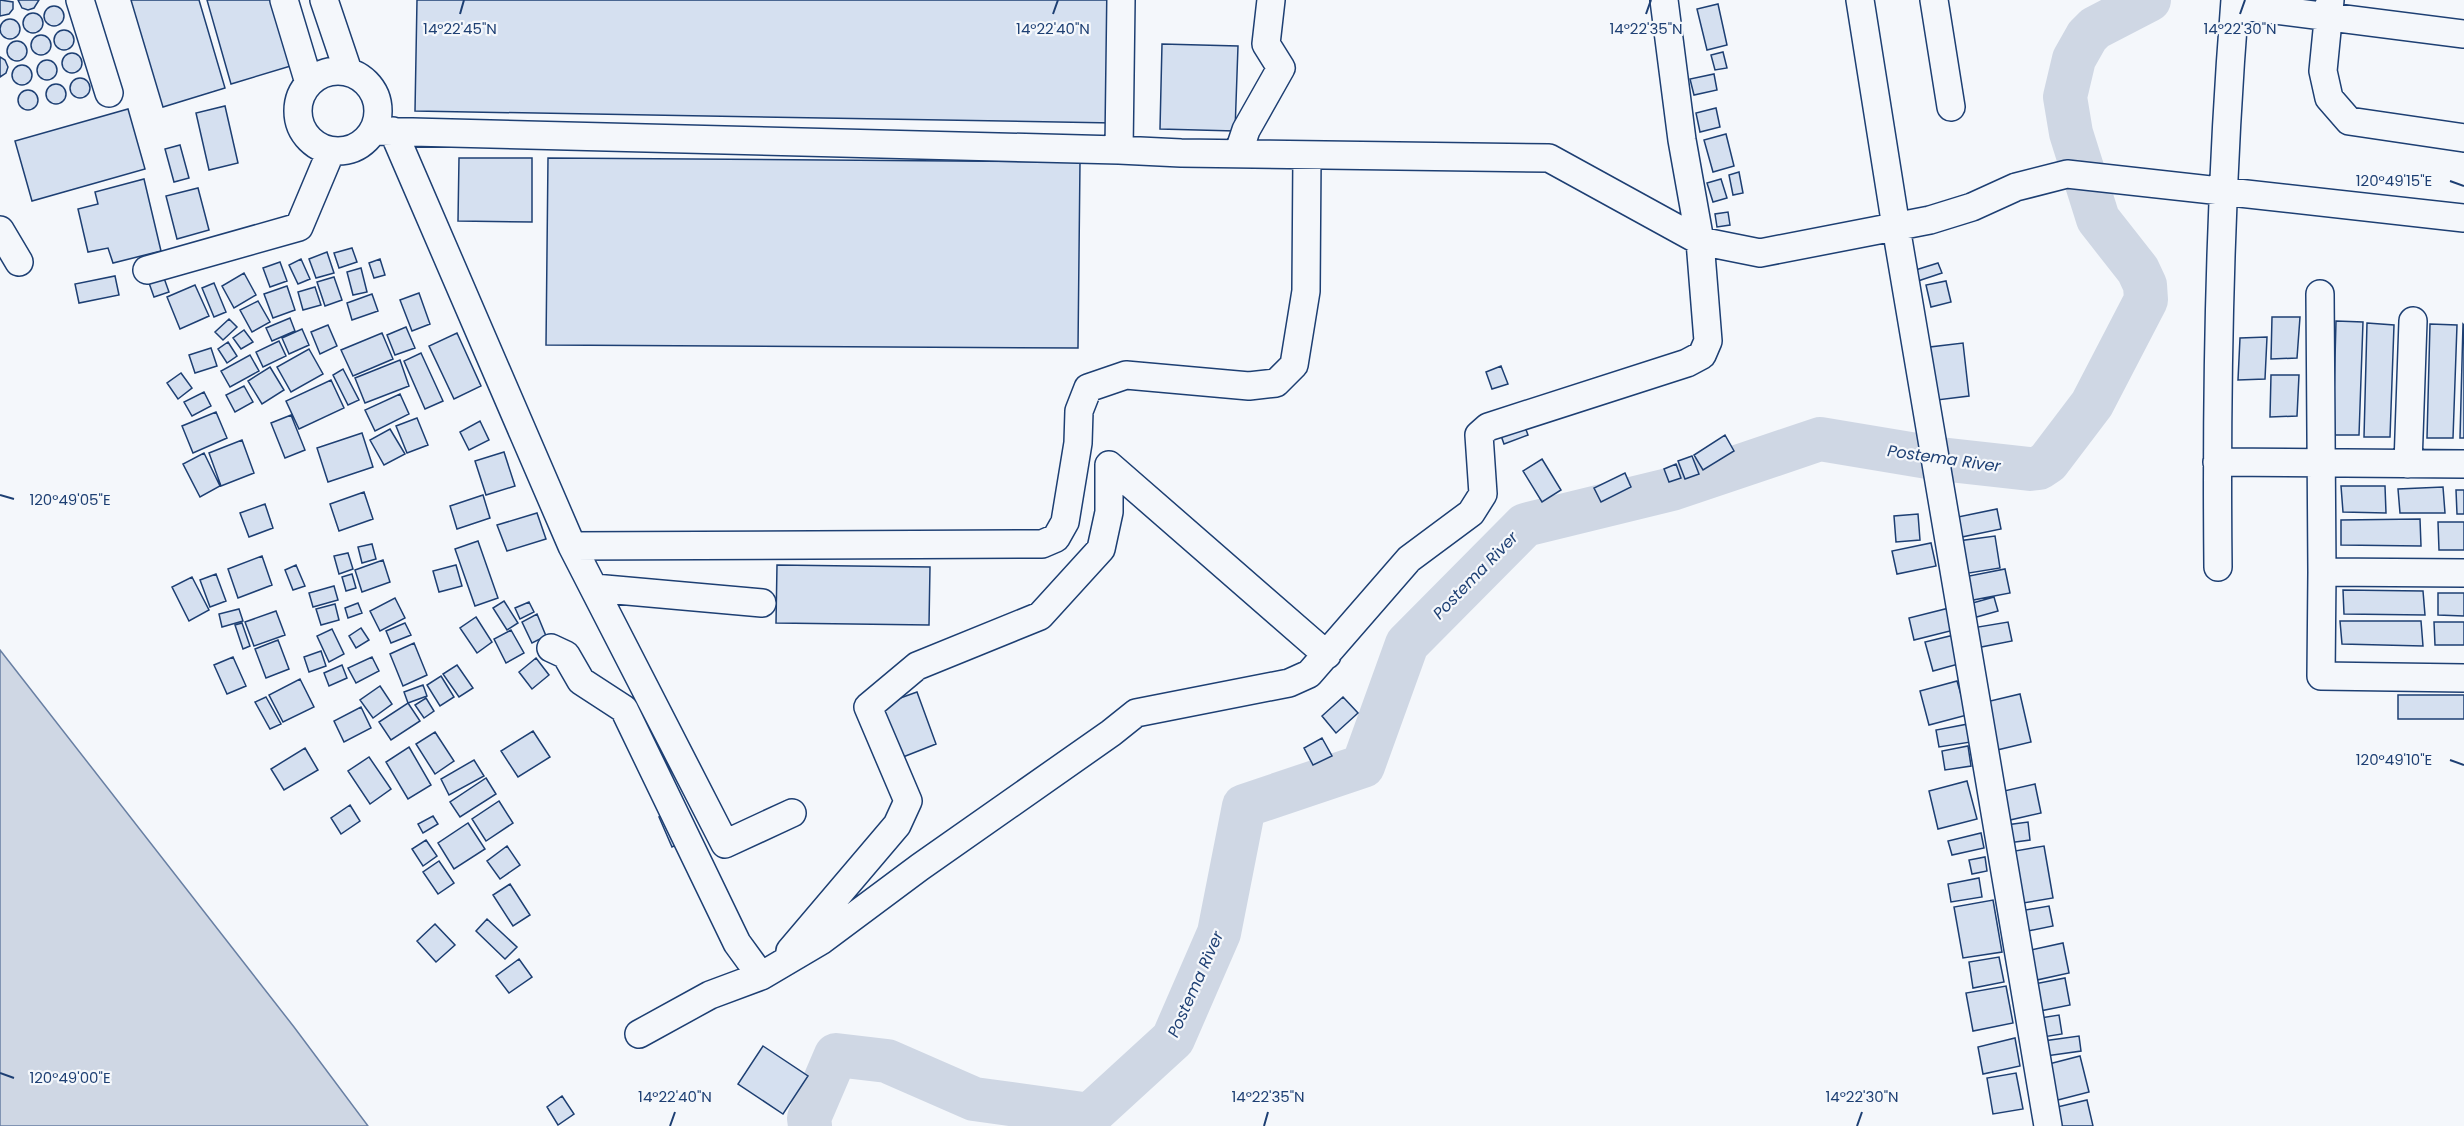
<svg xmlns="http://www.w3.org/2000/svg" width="2464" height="1126" font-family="Poppins,sans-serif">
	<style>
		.water { fill: #cfd7e4; stroke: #687fa3; stroke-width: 1.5 }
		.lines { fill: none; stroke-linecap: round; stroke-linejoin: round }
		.river { stroke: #cfd7e4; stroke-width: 44 }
		.building { fill: #d5e0f0; stroke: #1d3f73; stroke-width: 1.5 }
		.minor-casing { stroke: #1d3f73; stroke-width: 30 }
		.minor { stroke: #f4f7fb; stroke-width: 27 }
		.ticks { fill: none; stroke: #1d3f73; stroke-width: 2 }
		.labels { text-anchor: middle; stroke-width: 4.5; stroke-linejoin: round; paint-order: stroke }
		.water-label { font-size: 16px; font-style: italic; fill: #1d3f73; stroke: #f4f7fb }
		.ticks-label { font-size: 15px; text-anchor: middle; fill: #1d3f73; stroke: #f4f7fb; stroke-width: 4.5; stroke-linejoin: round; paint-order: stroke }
	</style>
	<rect width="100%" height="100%" fill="#f4f7fb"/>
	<path class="water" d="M0,650L294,1027L368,1126H0Z"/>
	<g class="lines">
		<path class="river" d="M810,1126L809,1118L836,1055L887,1061L974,1099L1090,1115L1173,1039L1219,933L1244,806L1363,766L1407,644L1525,525L1672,489L1820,439L1940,459L2030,469L2039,468L2048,462L2092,404L2146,300L2145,285L2138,270L2098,219L2071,133L2065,97L2074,59L2087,36L2095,28L2149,0"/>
	</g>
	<path class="building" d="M0,0L13,2V9L9,14L0,16Z
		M18,0H39L34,8L28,10L22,8Z
		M131,0H199L225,88L163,107Z
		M207,0H275L294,65L231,84Z
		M417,0H1116L1114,123L415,111Z
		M1718,4L1727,45L1707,50L1697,9Z
		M44 16a10 10 0 1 1 20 0a10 10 0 1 1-20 0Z
		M23 23a10 10 0 1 1 20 0a10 10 0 1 1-20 0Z
		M0 29a10 10 0 1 1 20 0a10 10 0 1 1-20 0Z
		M54 40a10 10 0 1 1 20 0a10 10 0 1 1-20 0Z
		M31 45a10 10 0 1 1 20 0a10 10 0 1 1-20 0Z
		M7 51a10 10 0 1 1 20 0a10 10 0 1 1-20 0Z
		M1162,44L1238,46L1235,131L1160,129Z
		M1723,52L1727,68L1715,70L1711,55Z
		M62 63a10 10 0 1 1 20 0a10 10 0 1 1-20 0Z
		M0,57L5,60L8,67L6,73L0,77Z
		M37 70a10 10 0 1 1 20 0a10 10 0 1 1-20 0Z
		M12 75a10 10 0 1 1 20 0a10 10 0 1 1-20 0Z
		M1714,74L1717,90L1694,95L1690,79Z
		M70 88a10 10 0 1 1 20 0a10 10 0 1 1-20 0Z
		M46 94a10 10 0 1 1 20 0a10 10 0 1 1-20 0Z
		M18 100a10 10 0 1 1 20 0a10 10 0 1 1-20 0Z
		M225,106L238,163L209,170L196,113Z
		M1716,108L1720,127L1700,132L1696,113Z
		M128,109L145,169L32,201L15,141Z
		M1726,134L1734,166L1713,172L1704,140Z
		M180,145L189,178L174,182L165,149Z
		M459,158H532V222L458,221Z
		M548,158L1080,162L1078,348L546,345Z
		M1739,172L1743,193L1733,195L1729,175Z
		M144,179L161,251L113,263L108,248L88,252L78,209L98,204L95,192Z
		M1721,179L1727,198L1713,202L1707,183Z
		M198,188L209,230L177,239L166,196Z
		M1728,212L1730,225L1717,227L1715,214Z
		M352,248L357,262L339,268L334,253Z
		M327,252L334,273L316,278L309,259Z
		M301,259L310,279L298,284L289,265Z
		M380,259L385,275L374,278L369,263Z
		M280,262L287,281L270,287L263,268Z
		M1938,263L1942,273L1912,283L1909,272Z
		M361,268L367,292L353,295L347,272Z
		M244,273L256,295L234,308L222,286Z
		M115,276L119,295L79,303L75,284Z
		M334,277L342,300L325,306L317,282Z
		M164,278L169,292L154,297L149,283Z
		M1946,281L1951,302L1931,307L1926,285Z
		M214,283L226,312L214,317L202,288Z
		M195,285L209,316L180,329L167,297Z
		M287,286L295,310L273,318L264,294Z
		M315,287L321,305L303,310L298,292Z
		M419,293L430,324L412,331L400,300Z
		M372,294L378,311L352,320L347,303Z
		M258,301L270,322L252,332L240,310Z
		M2272,317H2300L2297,358L2271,359Z
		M290,318L295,331L272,341L266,328Z
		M229,319L237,327L223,340L215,332Z
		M2336,321L2363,322L2359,435H2333Z
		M2367,323L2394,325L2390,437H2364Z
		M2430,324L2457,325L2453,438H2427Z
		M2463,324L2464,325V438H2460Z
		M328,325L337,346L320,354L311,332Z
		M406,327L415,348L395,355L387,335Z
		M302,329L309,345L289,354L282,338Z
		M244,330L253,342L241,349L233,338Z
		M382,333L393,359L353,376L341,350Z
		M457,333L481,386L454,399L429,346Z
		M2267,337L2265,379L2238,380L2240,338Z
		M279,341L286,356L263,367L256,352Z
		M228,342L237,356L227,363L218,349Z
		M1963,343L1969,396L1937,400L1930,347Z
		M211,348L217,366L195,373L189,355Z
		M309,349L323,374L291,392L277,367Z
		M421,353L443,401L425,409L404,361Z
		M250,355L259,371L230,387L221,371Z
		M400,360L409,386L365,403L355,378Z
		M1501,366L1508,384L1492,389L1486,372Z
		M270,367L284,390L262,404L248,381Z
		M343,369L359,400L348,405L333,375Z
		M181,373L192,388L178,399L167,383Z
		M2271,375H2299L2297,416L2270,417Z
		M331,380L344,408L299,429L286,401Z
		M244,386L253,402L235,412L226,395Z
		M204,392L211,406L192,416L184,402Z
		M400,394L409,414L375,431L365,410Z
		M1518,408L1528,435L1504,444L1494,416Z
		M216,412L227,438L193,453L182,426Z
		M291,415L305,450L285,458L271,423Z
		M417,418L428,445L407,453L396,426Z
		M480,421L489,440L469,450L460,432Z
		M390,429L405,454L384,465L370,440Z
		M362,433L373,467L328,482L317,448Z
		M1725,435L1734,451L1703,470L1694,455Z
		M242,440L254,473L221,486L209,453Z
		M504,452L515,486L486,495L475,461Z
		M204,453L220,486L200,497L183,464Z
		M1692,456L1699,474L1685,479L1678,461Z
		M1542,459L1561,490L1542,502L1523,471Z
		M1676,464L1681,478L1669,482L1664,469Z
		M1625,473L1631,487L1601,502L1594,488Z
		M2341,486H2385L2386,513L2343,512Z
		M2443,487L2445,513H2400L2398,489Z
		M2456,490H2464V514H2457Z
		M364,492L373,519L339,531L330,504Z
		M483,495L490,518L457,529L450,506Z
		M265,504L273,528L249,537L240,513Z
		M1997,509L2001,529L1957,538L1953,518Z
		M537,513L546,539L507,551L497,525Z
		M1918,514L1920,540L1896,542L1894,516Z
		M2420,519L2421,546L2341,545V520Z
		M2438,522H2464V550H2439Z
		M1995,536L2000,568L1963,574L1958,541Z
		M478,541L498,598L475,606L455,549Z
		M1931,543L1936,566L1897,574L1892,551Z
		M372,544L376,559L362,563L358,547Z
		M348,553L353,569L339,574L334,556Z
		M262,556L272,585L238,598L228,569Z
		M383,560L390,582L362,592L355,570Z
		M296,565L305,586L293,590L285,570Z
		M456,565L462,586L439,592L433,571Z
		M777,565L930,567L929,625L776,623Z
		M2005,569L2010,593L1968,601L1964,577Z
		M216,574L226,601L210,607L200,580Z
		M352,574L356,588L346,591L342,577Z
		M192,577L209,610L189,621L172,587Z
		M334,586L338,600L313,607L309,593Z
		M2343,590L2423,591L2425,615L2344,614Z
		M2438,593H2464V616L2438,615Z
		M1994,597L1998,611L1973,618L1969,604Z
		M395,598L405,618L380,631L370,611Z
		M504,601L518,623L507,630L493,608Z
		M529,602L534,612L520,619L515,608Z
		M358,603L362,613L348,618L345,608Z
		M335,604L339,620L321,625L316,609Z
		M1949,608L1954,630L1914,640L1909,618Z
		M239,609L243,621L222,627L219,614Z
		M276,611L285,635L254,646L245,622Z
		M537,614L546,636L532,643L522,622Z
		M476,617L492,642L477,653L460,628Z
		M2340,621H2421L2423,646L2342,644Z
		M2008,622L2012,641L1976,648L1972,628Z
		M2434,622H2464V645H2435Z
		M242,623L250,646L243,649L235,625Z
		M405,623L411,635L391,643L386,631Z
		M361,628L369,640L356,648L349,636Z
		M332,629L344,654L329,662L317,636Z
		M511,630L524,653L506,663L494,639Z
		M1954,635L1962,663L1933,671L1925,642Z
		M278,640L289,669L266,678L255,649Z
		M414,643L427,675L403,686L390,654Z
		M321,651L326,666L309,672L304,657Z
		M233,657L246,686L227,694L214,665Z
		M372,657L379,671L356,683L348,668Z
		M536,658L549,675L532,689L519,672Z
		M342,665L347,678L329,686L324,673Z
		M457,665L473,688L459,697L443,674Z
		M441,676L454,697L440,706L427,685Z
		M300,679L314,707L283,722L269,695Z
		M1957,681L1967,715L1929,725L1920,691Z
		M423,685L427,696L408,703L404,692Z
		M380,686L392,704L373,718L360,700Z
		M917,692L936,744L898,759L878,706Z
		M2020,694L2031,742L1997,750L1986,702Z
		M2398,695H2464V719H2398Z
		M266,697L281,724L270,729L255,702Z
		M1343,697L1358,713L1336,733L1322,716Z
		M426,698L434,711L424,718L415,705Z
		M408,703L420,721L391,740L379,722Z
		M361,707L371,728L344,742L334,721Z
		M1968,724L1971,742L1939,747L1936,730Z
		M533,731L550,757L518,777L501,751Z
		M435,732L454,761L435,774L416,744Z
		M1322,738L1332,756L1313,765L1304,748Z
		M1968,746L1971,766L1945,770L1942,751Z
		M409,747L431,785L408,799L386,762Z
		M305,748L318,770L284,790L271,769Z
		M369,757L391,789L370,804L348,771Z
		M474,760L484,776L449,795L441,779Z
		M486,778L496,794L460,817L450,802Z
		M1967,781L1977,819L1938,829L1929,791Z
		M2035,784L2041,813L2010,820L2004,791Z
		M499,801L513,823L486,841L472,819Z
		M350,805L360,821L341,834L331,818Z
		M671,812L684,841L672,847L659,817Z
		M433,816L438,824L423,833L418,824Z
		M2028,822L2030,840L2008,843L2006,825Z
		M468,823L485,849L454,869L438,843Z
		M1981,833L1984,848L1952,855L1948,841Z
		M426,840L437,856L423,866L412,849Z
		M507,846L520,865L500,879L487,861Z
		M2044,846L2053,898L2017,904L2009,852Z
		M1985,857L1987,871L1972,874L1969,860Z
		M439,861L454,883L438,894L423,872Z
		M1979,878L1982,897L1951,902L1948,884Z
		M510,884L530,915L513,926L493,895Z
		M1993,900L2002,952L1963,958L1954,907Z
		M2049,906L2053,926L2023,932L2020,911Z
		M487,919L517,947L505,959L476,931Z
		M435,924L455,945L436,962L417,941Z
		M2063,943L2069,973L2028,982L2022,952Z
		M1999,957L2004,982L1973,988L1969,962Z
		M519,959L532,977L509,993L496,976Z
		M2065,978L2070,1005L2035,1012L2030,985Z
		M2006,986L2013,1023L1973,1031L1966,993Z
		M2059,1015L2062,1034L2037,1038L2034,1019Z
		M2079,1036L2081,1051L2039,1057L2036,1042Z
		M2015,1038L2020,1066L1983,1074L1978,1047Z
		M763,1046L808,1076L783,1114L738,1084Z
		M2080,1056L2089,1092L2050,1102L2041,1066Z
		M2016,1073L2023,1109L1993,1114L1987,1078Z
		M562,1096L574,1114L558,1125L547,1107Z
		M2087,1100L2093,1126H2057L2053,1108Z"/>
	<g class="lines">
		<defs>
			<path id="minor" d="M80,0L109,93
				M284,0L309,83
				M324,0L348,71
				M1860,0L1896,227L2048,1126
				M1934,0L1951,107
				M2330,0L2323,71L2329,98L2349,121L2464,138
				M2235,5L2464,34
				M298 111a40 40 0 1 1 80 0a40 40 0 1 1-80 0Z
				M373,131L1119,150L1121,0
				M393,131L572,546L725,844L792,813
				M1119,150L1181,153L1549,158L1700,241L1760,253L1930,220L1972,207L2016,187L2067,174L2464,218
				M1238,154L1246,130L1281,68L1266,44L1271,0
				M0,230L19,262
				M147,270L299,227L331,151
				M2320,294L2322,572L2321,676L2464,678
				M2217,462L2464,464
				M2408,464L2413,321
				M1109,465L1327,655
				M572,546L1042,544L1056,538L1065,522L1078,443L1079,411L1088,388L1126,375L1249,386L1276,383L1294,365L1306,291L1307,155
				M2218,567C2216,379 2220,188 2235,0
				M2322,572L2464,573
				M594,588L762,603
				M551,648L566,655L581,681L624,709L737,943L761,976
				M790,951L897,825L908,801L868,707L917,666L1040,616L1101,549L1109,512V465
				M639,1034L710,995L761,976L822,940L920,867L1111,733L1136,713L1289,683L1309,674L1409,559L1471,513L1483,494L1479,435L1488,427L1687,363L1702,355L1708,341L1700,241L1682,140L1664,0"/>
		</defs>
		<use href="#minor" class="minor-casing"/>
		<use href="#minor" class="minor"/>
	</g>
	<path class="ticks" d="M460,14L464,0M1053,14L1058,0M1646,14L1651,0M2240,14L2245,0M2450,181L2464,186M0,495L14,499M2450,760L2464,765M0,1073L14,1078M670,1126L675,1112M1264,1126L1268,1112M1857,1126L1862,1112"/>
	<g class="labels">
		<g class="water-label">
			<text transform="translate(1944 458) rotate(8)" y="6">Postema River</text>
			<text transform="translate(1475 575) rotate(-46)" y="6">Postema River</text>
			<text transform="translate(1195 984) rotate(-66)" y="6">Postema River</text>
		</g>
	</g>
	<g class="ticks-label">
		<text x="460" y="34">14°22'45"N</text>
		<text x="1053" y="34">14°22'40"N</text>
		<text x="1646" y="34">14°22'35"N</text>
		<text x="2240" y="34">14°22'30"N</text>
		<text x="2394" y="186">120°49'15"E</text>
		<text x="70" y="505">120°49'05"E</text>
		<text x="2394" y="765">120°49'10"E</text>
		<text x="70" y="1083">120°49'00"E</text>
		<text x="675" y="1102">14°22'40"N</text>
		<text x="1268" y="1102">14°22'35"N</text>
		<text x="1862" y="1102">14°22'30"N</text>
	</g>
</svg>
